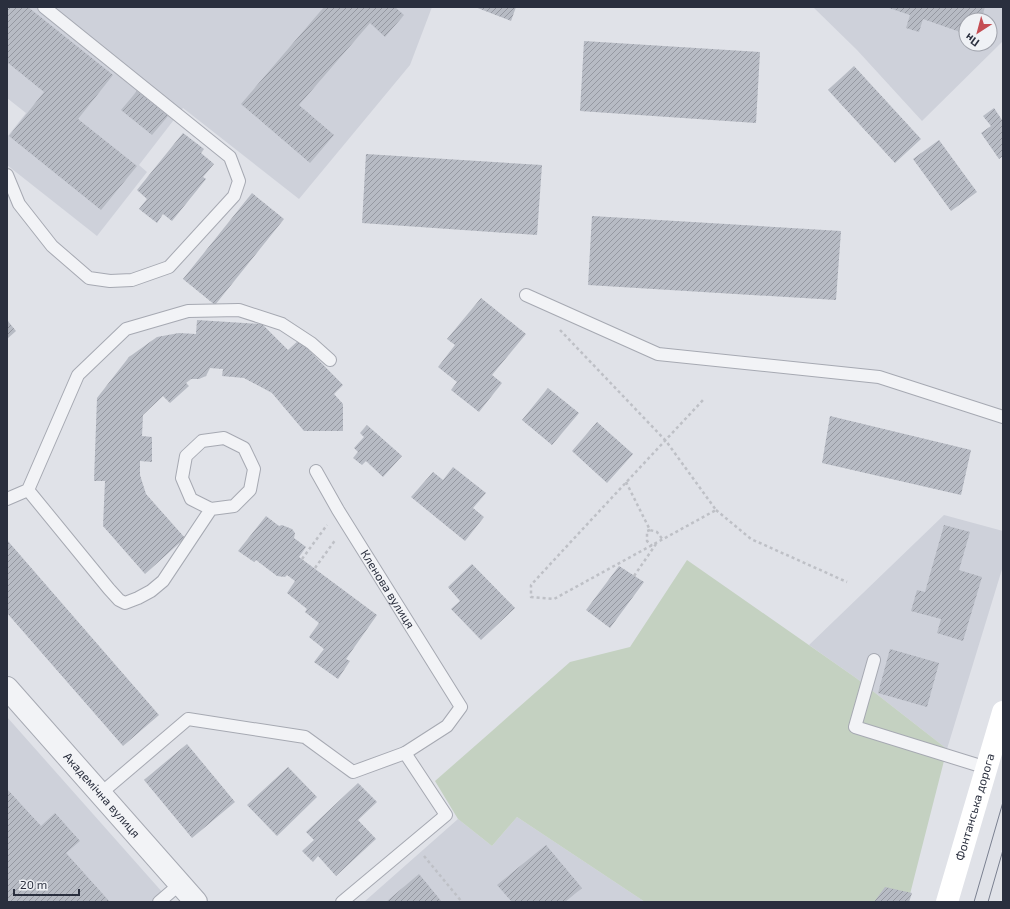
<svg xmlns="http://www.w3.org/2000/svg" width="1010" height="909" font-family="'Exo 2',sans-serif">
	<style>
		.built { fill: #ced1da; fill-rule: evenodd }
		.garden { fill: #c4d1c1 }
		.building { fill: url(#building-hatch) }
		.lines { fill: none; stroke-linecap: round; stroke-linejoin: round }
		.service-casing { stroke: #a6a9b2; stroke-width: 14 }
		.tertiary-casing { stroke: #a6a9b2; stroke-width: 24 }
		.path { stroke: #bec0c6; stroke-width: 2.5; stroke-dasharray: 3 3; stroke-linecap: butt }
		.service { stroke: #f2f3f6; stroke-width: 12 }
		.tertiary { stroke: #f2f3f6; stroke-width: 22 }
		.secondary { stroke: #fff; stroke-width: 22 }
		.tram { stroke: #7a8090; stroke-width: 1 }
		.labels { text-anchor: middle; stroke-width: 3.5; stroke-linejoin: round; paint-order: stroke }
		.street-label { font-size: 12px; fill: #2a2f3e; stroke: #eff1f5 }
	</style>
	<defs>
		<pattern id="building-hatch" width="6" height="6" patternUnits="userSpaceOnUse"><rect width="6" height="6" fill="#b7bbc4"/><path d="M-1 1l2-2M0 6l6-6M5 7l2-2" fill="none" stroke="#9598a1"/></pattern>
	</defs>
	<rect width="100%" height="100%" fill="#e0e2e8"/>
	<path class="built" d="M7,7H432L410,65L299,199L183,108L139,165L147,172L97,236L7,165V137L26,113L7,98Z
		M813,7H1003V41L922,121L857,50ZM966,20H990V44H966Z
		M944,515L1003,531V566L947,749L856,678L809,645Z
		M7,717L171,902H7Z
		M517,817L645,902H364L458,819L492,846Z"/>
	<path class="garden" d="M687,560L856,678L947,749L908,902H645L517,817L492,846L458,819L435,781L492,731L570,662L630,647Z"/>
	<path class="building" d="M7,7H28L113,75L78,119L137,166L101,210L9,136L44,92L7,62Z
		M324,7H395L404,15L385,37L370,23L299,105L334,135L310,163L241,104Z
		M475,7H516L511,21Z
		M886,7H985L981,20H966V34L923,19L919,32L906,28L910,15Z
		M584,41L760,52L756,123L580,111Z
		M854,66L921,139L895,163L828,90Z
		M137,91L168,116L152,135L121,110Z
		M994,108L1002,120H1003V156L999,159L981,133L991,126L983,116Z
		M183,133L204,149L201,153L214,164L203,177L206,179L172,221L163,214L157,223L139,209L147,199L137,190Z
		M939,140L977,192L951,211L913,159Z
		M366,154L542,165L537,235L362,223Z
		M252,193L284,219L215,305L183,279Z
		M592,216L841,231L836,300L588,285Z
		M481,298L526,334L492,375L502,383L479,412L451,390L457,382L438,367L455,345L447,339Z
		M7,320L16,331L7,339Z
		M197,320L262,324L288,350L299,340L343,385L334,394L343,404V431H304L272,393L244,378L222,376L223,369L210,368L206,376L199,379H191L186,383L189,386L170,403L163,396L143,415L142,436L152,437V462L140,461V475L146,494L185,538L145,574L103,526L105,481H94L97,398L129,357L157,337L179,333L196,334Z
		M548,388L579,413L552,445L522,420Z
		M830,416L971,450L961,495L822,463Z
		M597,422L633,454L607,483L572,451Z
		M367,425L402,456L383,477L366,461L362,465L353,458L358,452L354,448L364,437L360,433Z
		M453,467L486,493L473,508L484,517L465,541L411,497L433,472L443,480Z
		M266,516L279,526L282,525L292,529L295,533L294,538L306,547L299,557L377,615L346,659L350,661L338,679L314,662L324,649L309,637L319,623L305,612L307,609L287,593L295,581L287,575L285,577L277,576L256,560L254,562L238,551Z
		M944,525L970,532L959,570L982,577L963,641L937,633L941,619L911,611L917,590L925,592Z
		M7,540L159,715L123,746L7,613Z
		M472,564L515,608L481,640L451,609L460,601L448,587Z
		M619,566L644,582L610,628L586,610Z
		M890,649L939,663L927,707L878,693Z
		M187,744L235,802L192,838L144,780Z
		M288,767L317,797L277,836L247,805Z
		M358,783L377,802L358,820L376,839L336,876L318,856L313,862L302,851L314,840L306,832Z
		M7,789L41,826L55,813L80,841L66,853L110,902H7Z
		M546,845L582,888L565,902H512L497,885Z
		M419,874L442,902H386Z
		M885,887L912,893L909,902H874Z"/>
	<g class="lines">
		<defs>
			<g id="service">
				<path d="M7,175L19,204L52,246L89,278L110,281L132,280L169,267L234,196L239,181L230,157L44,7"/>
				<path d="M526,295L658,354L879,377L1003,417"/>
				<path id="s1" d="M316,471L338,510L461,707L447,726L405,753L446,815L342,902"/>
				<path d="M28,490L109,589L119,600L125,603L138,598L151,591L163,581L211,509L234,506L250,490L254,469L244,448L224,438L202,441L186,456L182,478L191,499L211,509"/>
				<path d="M7,499L28,490L78,375L126,329L188,311L239,310L282,324L311,343L330,360"/>
				<path d="M874,660L855,727L987,768"/>
				<path d="M100,794L188,719L305,737L353,772L405,753"/>
				<path d="M159,902L180,884"/>
			</g>
			<g id="tertiary">
				<path id="s2" d="M7,688L196,902"/>
			</g>
		</defs>
		<use href="#service" class="service-casing"/>
		<use href="#tertiary" class="tertiary-casing"/>
		<path class="path" d="M560,330L666,441L716,510L554,599L531,597V585C588,523 646,461 704,399
			M626,482L650,530L657,532L663,540
			M716,510L751,539L847,582
			M650,530L647,531V541L652,546
			M302,559L327,525
			M315,568L336,539
			M634,576L656,544
			M424,856L462,902"/>
		<use href="#service" class="service"/>
		<use href="#tertiary" class="tertiary"/>
		<path class="secondary" id="s3" d="M947,902L1003,712"/>
		<path class="tram" d="M974,902L1003,802
			M988,902L1003,850"/>
	</g>
	<g class="labels">
		<g class="street-label">
			<text dy="4" stroke="none"><textPath href="#s1" startOffset="138">Кленова вулиця</textPath></text>
			<text dy="4" stroke="none"><textPath href="#s2" startOffset="143">Академічна вулиця</textPath></text>
			<text dy="4" stroke="none"><textPath href="#s3" startOffset="99">Фонтанська дорога</textPath></text>
		</g>
	</g>
	<rect width="1010" height="909" fill="none" stroke="#2a2f3e" stroke-width="16"/>
	<g transform="translate(978 32) rotate(216)"><circle r="19" fill="#eff1f5" stroke="#a0a3ac"/>
	<path d="M0-3L7 15L0 10L-7 15Z" fill="#c54d53"/>
	<text y="-6" font-size="11" font-weight="bold" text-anchor="middle" fill="#2a2f3e">Пн</text>
	</g>
	<path d="M14 889v6h65v-6" fill="none" stroke="#2a2f3e" stroke-width="2"/>
	<text x="20" y="889" font-size="12" fill="#2a2f3e" stroke="#eff1f5" stroke-width="3" paint-order="stroke">20 m</text>
</svg>
